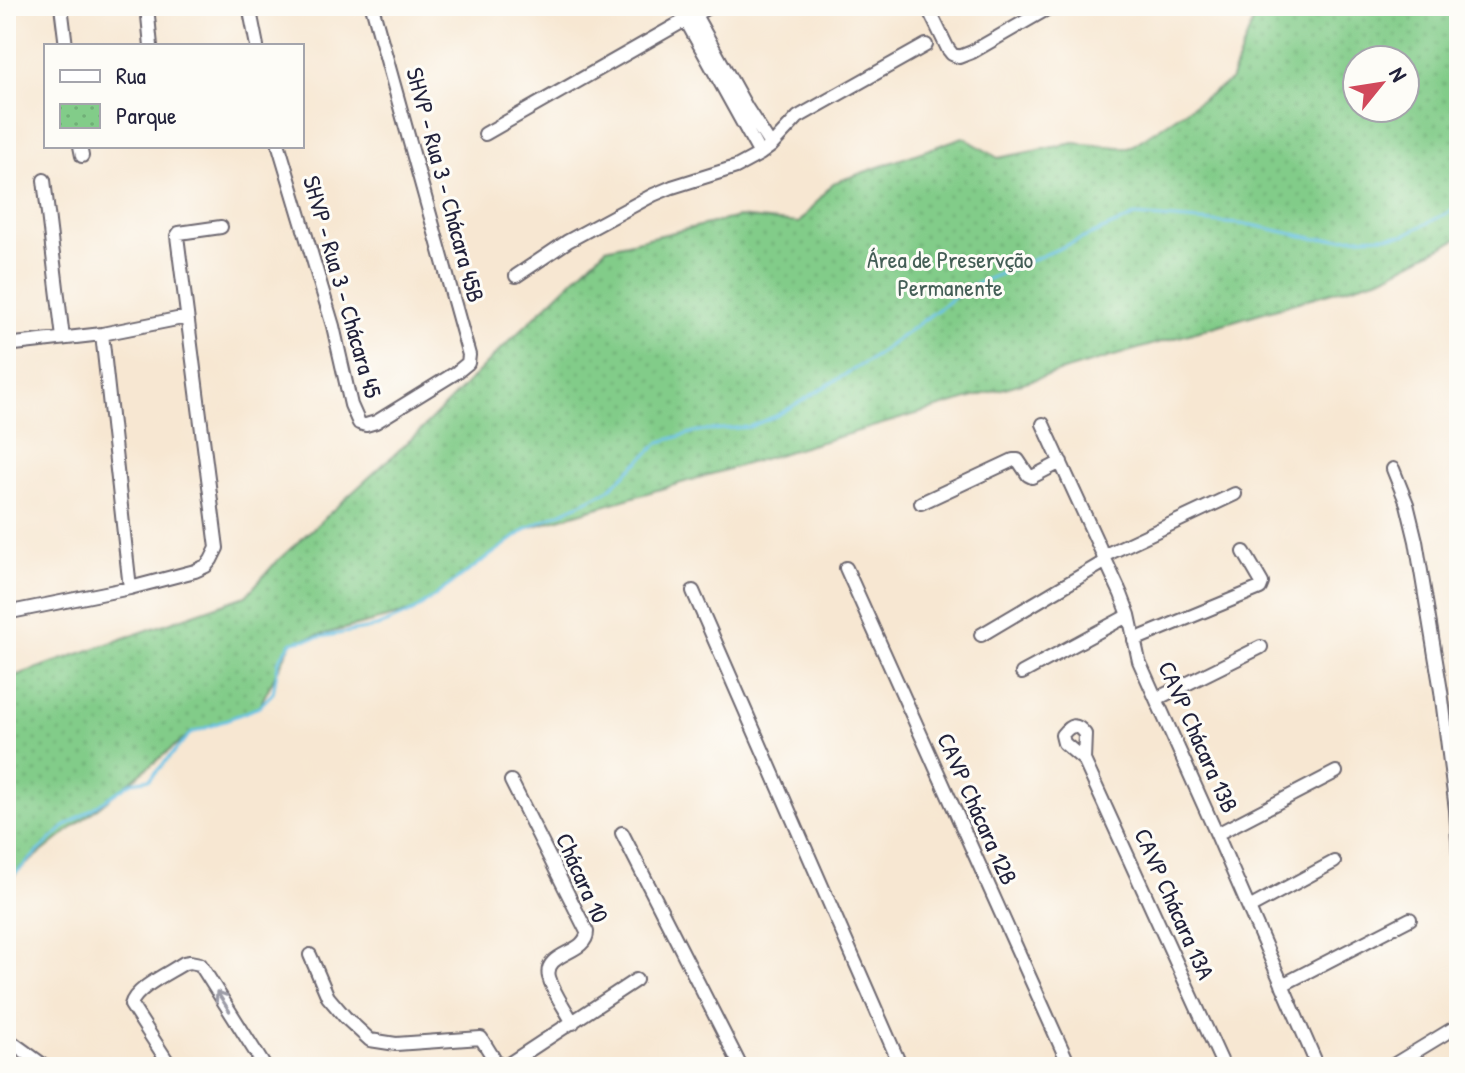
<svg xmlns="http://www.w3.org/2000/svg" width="1465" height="1073" font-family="'Patrick Hand',sans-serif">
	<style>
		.park { fill: url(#park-dots); stroke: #527762; stroke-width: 2; fill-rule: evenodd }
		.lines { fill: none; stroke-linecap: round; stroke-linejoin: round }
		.stream { stroke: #6ac2e7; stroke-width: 3 }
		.minor-casing { stroke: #6d6770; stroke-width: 16 }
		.minor { stroke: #fff; stroke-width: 12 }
		.oneway { stroke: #9c9ca7 }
		.labels { text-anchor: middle; stroke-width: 6; stroke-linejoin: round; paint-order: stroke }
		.street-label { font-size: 24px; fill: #22223b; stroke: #fdfcf7 }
		.park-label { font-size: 24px; fill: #445e56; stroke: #fdfcf7 }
	</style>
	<defs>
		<pattern id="park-dots" width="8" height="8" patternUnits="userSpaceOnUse" patternTransform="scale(2)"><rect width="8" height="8" fill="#82cc89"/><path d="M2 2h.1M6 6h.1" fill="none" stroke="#70af77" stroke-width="1.8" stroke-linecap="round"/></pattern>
	</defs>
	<rect width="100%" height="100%" fill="#fdfcf7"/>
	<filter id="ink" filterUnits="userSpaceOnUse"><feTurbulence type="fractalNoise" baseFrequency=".0125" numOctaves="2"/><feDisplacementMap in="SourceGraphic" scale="16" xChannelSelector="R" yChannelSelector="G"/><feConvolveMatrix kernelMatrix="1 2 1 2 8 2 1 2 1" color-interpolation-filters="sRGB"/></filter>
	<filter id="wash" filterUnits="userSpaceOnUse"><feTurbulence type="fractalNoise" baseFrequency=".006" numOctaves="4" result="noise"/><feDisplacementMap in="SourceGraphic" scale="32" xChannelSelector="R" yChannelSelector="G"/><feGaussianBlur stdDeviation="1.8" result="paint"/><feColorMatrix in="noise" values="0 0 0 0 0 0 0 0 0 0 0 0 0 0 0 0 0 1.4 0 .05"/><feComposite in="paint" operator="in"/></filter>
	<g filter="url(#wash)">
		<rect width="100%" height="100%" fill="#f7e7d2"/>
		<path class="park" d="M1259,6H1459V238L1383,277L528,528L414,611L292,642L259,707L190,734L18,871L6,886V679L246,596L276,562L419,432L490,360L606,248L738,217L799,223L833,183L963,137L998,158L1074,143L1129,148L1230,81ZM1357,60H1405V108H1357Z"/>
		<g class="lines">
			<path class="stream" d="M6,878L18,871L63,828L132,782L150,779L190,734L259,707L273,693L279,660L292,642L377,627L414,611L528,528L607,491L660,442L698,431L749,427L778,415L871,359L967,288L1135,216L1252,225L1317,239L1404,235L1459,207"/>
		</g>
	</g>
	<g filter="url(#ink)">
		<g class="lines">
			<defs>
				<path id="minor" d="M61,6L66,46
					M147,6L151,46
					M249,6L257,46
					M678,6L760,154
					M690,6L746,107L771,146
					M927,6L948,49L952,54L959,57L972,52L1052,6
					M485,134L710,6
					M80,146L82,156
					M279,146L333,326L351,405L359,423L366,425L376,422L457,372L468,363L469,355L372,6
					M44,180L63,338
					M516,276L568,241L653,195L672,187L736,167L760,154L771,146L798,117L926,45
					M102,334L130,588
					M6,345L102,334L187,317
					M1043,424L1121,594L1129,615L1139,661L1218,837L1318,1067
					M1393,469L1407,504L1416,541L1441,691L1456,810L1459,855
					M921,503L1013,460H1018L1028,475L1032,477L1061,462
					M1103,556L1235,494
					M846,568L1070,1067
					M693,591L901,1067
					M6,613L130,588L195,571L206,566L211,560L217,548L177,236L179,233L221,227
					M981,635L1106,561
					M1134,640L1260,588L1262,583L1244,552
					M1022,673L1129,615
					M1156,699L1261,647
					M1084,760L1085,734C1076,722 1070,725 1062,735L1064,743L1084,760L1224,1067
					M511,781L587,932C587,954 543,952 549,977C553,993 565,1008 573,1023
					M622,833L741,1067
					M1217,834L1336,772
					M1249,908L1334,862
					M310,955L328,997L345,1017L370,1040L396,1044L481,1038L499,1067
					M1282,985L1410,919
					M6,1038L46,1067
					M171,1067L131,1005C135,988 169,973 184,963L190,962L200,964L265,1067
					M504,1067L636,980
					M1390,1067L1459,1025"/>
			</defs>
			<use href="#minor" class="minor-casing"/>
			<use href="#minor" class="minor"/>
		</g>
		<defs><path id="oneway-shaft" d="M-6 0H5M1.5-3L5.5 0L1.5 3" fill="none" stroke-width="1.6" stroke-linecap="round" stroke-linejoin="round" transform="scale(2)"/></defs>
		<use class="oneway" href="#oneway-shaft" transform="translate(223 1001) rotate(-123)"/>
	</g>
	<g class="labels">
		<g class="street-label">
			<text transform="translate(445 185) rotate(75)" y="8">SHVP - Rua 3 - Chácara 45B</text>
			<text transform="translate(342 287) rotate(74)" y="8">SHVP - Rua 3 - Chácara 45</text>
			<text transform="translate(1198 737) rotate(66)" y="8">CAVP Chácara 13B</text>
			<text transform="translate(977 809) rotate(66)" y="8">CAVP Chácara 12B</text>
			<text transform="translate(582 878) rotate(66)" y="8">Chácara 10</text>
			<text transform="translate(1174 904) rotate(66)" y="8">CAVP Chácara 13A</text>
		</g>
		<g class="park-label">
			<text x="950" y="268">Área de Preservção<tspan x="950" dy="28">Permanente</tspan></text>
		</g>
	</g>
	<rect width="1465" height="1073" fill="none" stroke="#fdfcf7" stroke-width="32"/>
	<rect x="44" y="44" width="260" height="104" fill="#fdfcf7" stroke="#a5a5ac" stroke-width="2"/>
	<rect x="60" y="70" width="40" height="12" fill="#ffffff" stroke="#a5a5ac" stroke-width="2"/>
	<text x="116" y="84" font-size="24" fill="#22223b">Rua</text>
	<rect x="60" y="104" width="40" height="24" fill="url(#park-dots)" stroke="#a5a5ac" stroke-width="2"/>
	<text x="116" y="124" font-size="24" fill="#22223b">Parque</text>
	<g transform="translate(1381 84) rotate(60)"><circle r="38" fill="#fdfcf7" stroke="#a5a5ac" stroke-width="2"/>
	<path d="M0-6L14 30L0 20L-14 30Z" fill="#d1495b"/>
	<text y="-12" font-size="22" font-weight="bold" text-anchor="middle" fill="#22223b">N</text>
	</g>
</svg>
